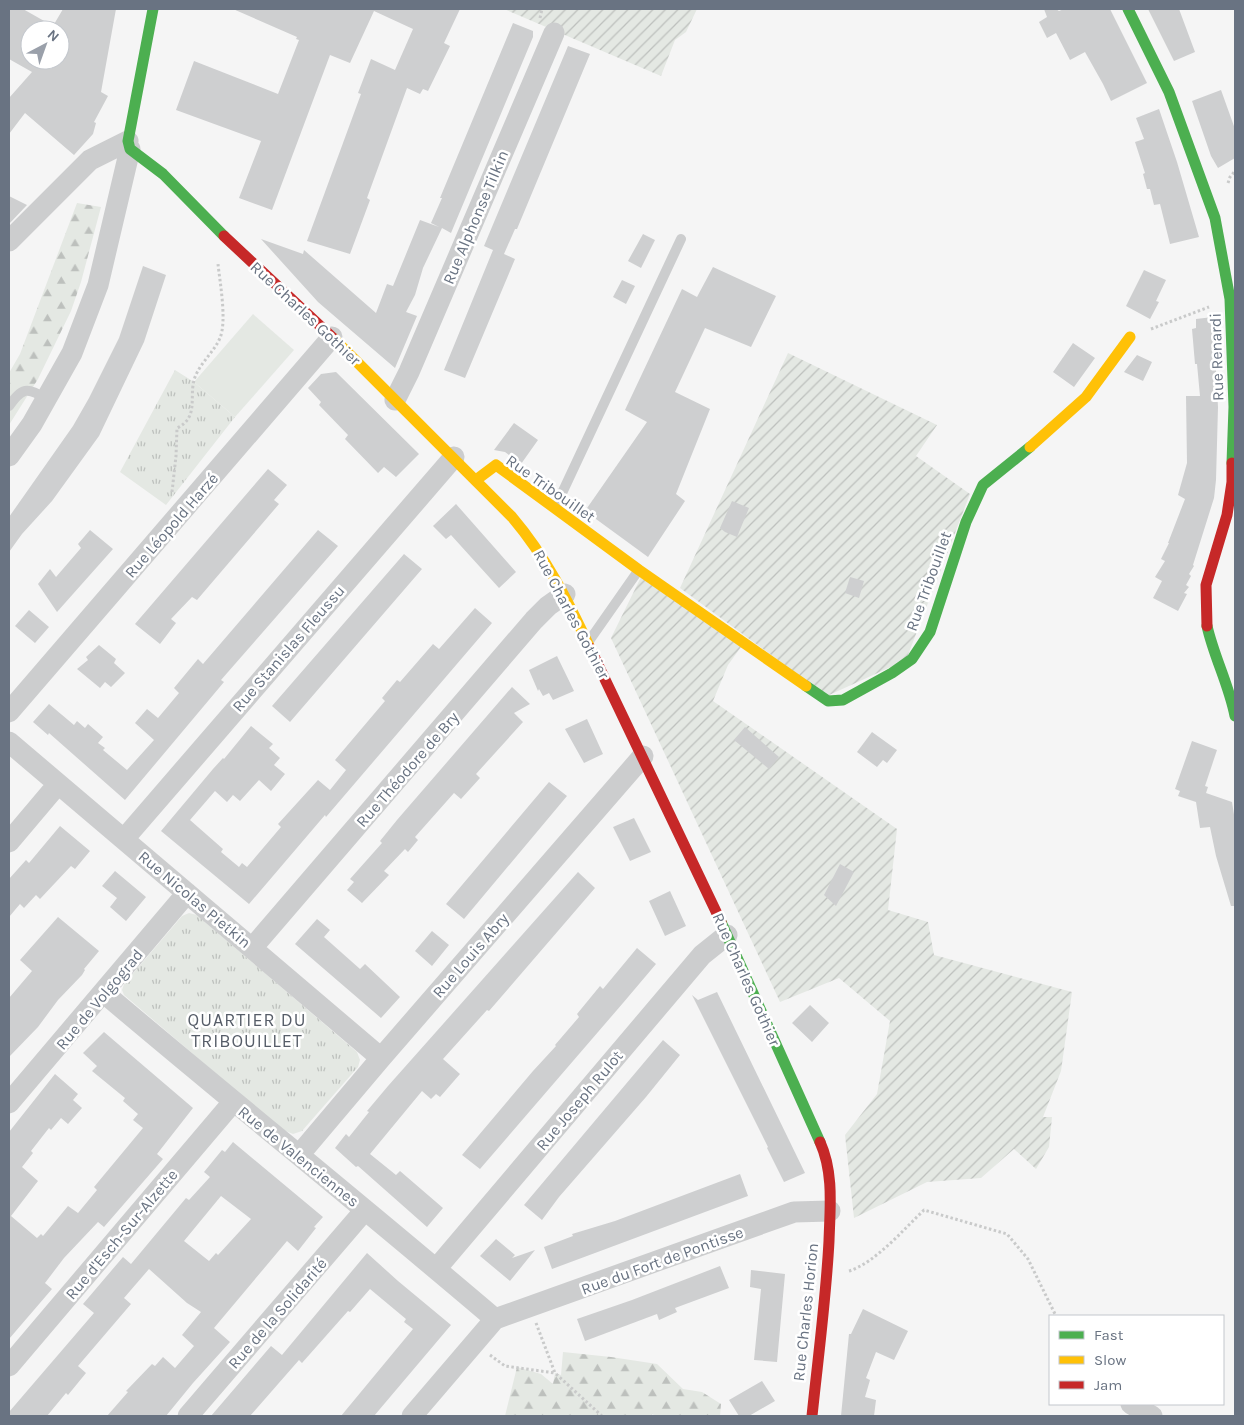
<svg xmlns="http://www.w3.org/2000/svg" width="1244" height="1425" font-family="Karla,sans-serif">
	<style>
		.grass { fill: #e4e8e3 }
		.forest { fill: url(#forest-firs) }
		.park { fill: url(#park-tufts) }
		.garden { fill: url(#garden-furrows) }
		.building { fill: #cecfd0; fill-rule: evenodd }
		.lines { fill: none; stroke-linecap: round; stroke-linejoin: round }
		.path { stroke: #c9caca; stroke-width: 3; stroke-dasharray: 2.5 2.5; stroke-linecap: butt }
		.lane { stroke: #cccdce; stroke-width: 10 }
		.street { stroke: #cccdce; stroke-width: 21 }
		.fast { stroke: #4caf50; stroke-width: 11 }
		.slow { stroke: #ffc107; stroke-width: 11 }
		.jam { stroke: #c62828; stroke-width: 11 }
		.labels { text-anchor: middle; stroke-width: 5; stroke-linejoin: round; paint-order: stroke }
		.street-label { font-size: 16px; fill: #697382; stroke: #fff }
		.neighbourhood-label { font-size: 18px; letter-spacing: 1px; fill: #565d68; stroke: #fff }
	</style>
	<defs>
		<pattern id="forest-firs" width="22" height="20" patternUnits="userSpaceOnUse" patternTransform="scale(1.25)"><rect width="22" height="20" fill="#e4e8e3"/><path d="M5 1l3.5 6h-7zM16 11l3.5 6h-7z" fill="#bdc0bd"/></pattern>
		<pattern id="park-tufts" width="24" height="20" patternUnits="userSpaceOnUse" patternTransform="scale(1.25)"><rect width="24" height="20" fill="#e4e8e3"/><path d="M3 7l-1-3M5 7V3M7 7l1-3M15 17l-1-3M17 17v-4M19 17l1-3" fill="none" stroke="#bdc0bd"/></pattern>
		<pattern id="garden-furrows" width="10" height="10" patternUnits="userSpaceOnUse" patternTransform="scale(1.25)"><rect width="10" height="10" fill="#e4e8e3"/><path d="M-1 1l2-2M0 10L10 0M9 11l2-2" fill="none" stroke="#bdc0bd"/></pattern>
	</defs>
	<rect width="100%" height="100%" fill="#f5f5f5"/>
	<path class="grass" d="M253,314L294,350L235,417L194,382Z"/>
	<path class="forest" d="M77,203L101,207L81,282L71,311L38,379L9,425V373L20,354Z
		M563,1352L611,1357L657,1364L683,1389L702,1392L721,1404L720,1416H657L652,1414V1416H505L517,1367L541,1374L553,1384L555,1373L561,1375Z"/>
	<path class="park" d="M175,370L194,382L235,417L166,505L120,472Z
		M189,913L197,915L357,1052L360,1060L358,1067L302,1131L293,1134L281,1129L124,995L122,990L124,984L182,916Z"/>
	<path class="garden" d="M504,9H697L686,32L675,40L661,76Z
		M788,353L937,425L916,456L970,494L906,660L827,696L680,588Z
		M641,577L741,647L728,665L713,701L897,829L888,910L928,922L934,955L1072,992L1061,1071L1043,1117H1052L1049,1147L1036,1169L1014,1149L981,1178L927,1182L854,1218L845,1135L877,1094L890,1021L839,978L780,1002L611,638Z"/>
	<path class="building" d="M9,9H23L53,26L63,9H116L101,92L108,96L94,122L96,123L93,134L74,155L25,113L9,134V98L32,72L9,59ZM30,30H60V60H30Z
		M233,9H460L444,43L450,46L428,91L423,89L420,94L407,88L367,198L370,200L350,254L307,241L361,94L358,93L371,59L395,70L413,29L374,11L350,63L330,55L272,210L239,198L261,141L176,110L194,61L278,94L299,40L296,39L297,37Z
		M1044,9H1056L1059,11L1064,9H1110L1147,83L1111,101L1103,84L1085,52L1070,60L1056,33L1047,38L1039,22L1047,17Z
		M1148,9H1179L1195,52L1174,61Z
		M513,23L533,31V37L451,233L442,228L423,268L415,295L406,312L417,316L395,368L318,302L261,239L303,254L304,250L376,313L387,284L393,286L420,220L439,227L431,223L442,198H440Z
		M568,46L590,54L517,229H515L504,254L515,259L465,378L444,370L493,250L484,246Z
		M1221,90L1235,129V158L1218,168L1211,156L1192,101Z
		M1159,109L1177,162L1199,237L1170,244L1160,204L1154,205L1150,189H1147L1143,174L1145,173L1135,142L1144,139L1136,118Z
		M9,196L27,205L9,224Z
		M643,234L655,240L641,268L628,261Z
		M143,266L166,275L144,342L99,436L52,501L22,534L9,552V517L73,426L89,398L119,338Z
		M713,267L776,296L751,347L705,328L675,392L710,409L676,494L685,501L648,557L585,511L647,422L625,410L682,289L697,297Z
		M1144,270L1166,280L1156,301L1159,302L1150,319L1126,306Z
		M622,280L635,286L626,304L613,297Z
		M1213,317L1218,407L1216,480L1214,498L1193,565L1194,566L1189,574L1191,576L1186,585L1189,587L1184,593L1187,594L1178,611L1153,598L1162,581L1155,577L1165,561L1161,559L1169,543H1168L1185,499L1178,495L1187,463L1186,396H1200L1197,364H1195L1192,329L1196,328V319Z
		M1073,343L1095,358L1074,387L1053,372Z
		M1137,355L1152,362L1143,381L1124,372Z
		M336,372L419,454L396,477L384,467L378,473L345,439L348,435L319,405L321,402L308,388L321,374Z
		M514,423L538,440L521,464L505,452L494,450Z
		M268,469L287,485L274,500L279,504L197,600L192,597L171,619L176,623L160,644L135,624Z
		M732,501L749,508L737,537L725,532L720,528Z
		M456,504L516,572L499,588L451,535L446,539L433,526Z
		M90,530L113,549L57,612L38,584L50,569L56,577L81,548L78,544Z
		M318,530L338,546L221,680L224,682L125,800L49,733L48,735L33,722L49,704L74,725L77,721L85,728L88,724L103,737L98,743L105,748L103,750L127,770L154,740L135,723L147,709L158,718L179,693L174,688L198,659L203,664Z
		M404,554L422,569L290,722L272,706Z
		M850,577L864,581L859,598L845,593Z
		M475,608L492,623L326,817L325,815L249,904L161,831L213,769L223,758L224,759L251,726L273,744L269,748L280,758L274,765L285,774L271,791L259,780L240,801L233,795L227,802L215,791L190,820L223,849L221,852L239,867L242,863L247,867L281,827L278,824L318,780L330,790L346,770L335,760L385,701L382,698L397,680L400,682L433,644L439,649Z
		M29,610L49,627L35,643L15,626Z
		M99,645L116,659L114,663L125,673L111,687L105,682L100,688L77,669L88,660L86,657Z
		M557,656L574,691L553,700L549,693L543,696L539,689L538,691L529,670Z
		M512,687L530,704L514,713L523,722L476,774L480,778L461,799L454,793L415,837L418,840L408,852L405,849L384,871L389,875L362,903L347,890L354,882L350,879L382,843L380,841L397,820Z
		M587,719L603,754L584,763L565,729Z
		M745,727L779,757L769,769L734,740Z
		M872,732L897,750L887,763L883,760L877,767L857,752Z
		M1192,741L1217,750L1205,786L1208,787L1206,793L1232,802L1235,821V906H1231L1216,856L1210,827L1200,828L1196,802L1178,796L1180,791L1175,789Z
		M549,782L567,796L464,919L446,904Z
		M634,818L651,852L630,861L613,827Z
		M60,826L90,851L75,869L71,866L40,899L36,895L24,908L20,904L9,917V879L26,860L29,863Z
		M840,864L854,872L836,906L824,895Z
		M115,871L146,897L126,921L110,907L117,898L102,886Z
		M578,872L595,888L489,1011L487,1010L443,1059L460,1074L440,1097L436,1094L431,1099L422,1091L370,1154L396,1175L400,1171L443,1208L427,1227L358,1166L356,1167L335,1148L346,1134L349,1137L369,1112L367,1111L388,1086Z
		M670,891L686,926L665,936L649,901Z
		M58,917L99,951L84,969L85,970L82,975L58,1000L38,1027L9,1057V998L32,971L20,960Z
		M317,919L330,930L324,937L360,969L365,964L400,997L381,1018L295,944Z
		M432,931L449,945L432,966L415,951Z
		M637,948L656,964L623,1003L480,1169L462,1155L533,1071L556,1046L555,1045L579,1017L577,1014L600,986L603,989Z
		M717,992L805,1173L784,1182L767,1148L768,1147L692,995L698,1000Z
		M810,1005L829,1023L812,1042L792,1023Z
		M104,1032L193,1108L157,1154L163,1159L104,1227L98,1222L64,1258L45,1283L52,1289L9,1339V1132L55,1074L78,1094L73,1100L82,1108L68,1124L61,1118L51,1130L49,1128L31,1151L33,1153L22,1167L38,1181L11,1216L37,1238L41,1234L43,1236L68,1206L78,1213L97,1190L94,1187L143,1128L133,1120L138,1114L123,1101L125,1098L92,1071L97,1066L83,1053Z
		M663,1040L680,1055L646,1097L559,1197L542,1220L524,1205Z
		M233,1142L323,1217L314,1227L316,1228L298,1251L287,1241L214,1328L230,1342L193,1383L166,1416H107L128,1392L126,1391L152,1364L155,1366L163,1357L175,1368L194,1346L182,1335L201,1312L187,1303L149,1269L124,1298L131,1304L78,1366L86,1373L68,1395L66,1393L47,1416H9V1412L94,1313L83,1304L123,1257L131,1264L186,1198L189,1200L210,1177L204,1172L222,1150L225,1152ZM221,1196L251,1219L218,1255L216,1253L209,1261L184,1241Z
		M740,1174L748,1196L552,1269L544,1247L573,1236L572,1234L615,1221Z
		M496,1239L515,1255L512,1258L535,1250L510,1281L480,1256Z
		M367,1253L398,1281L451,1325L374,1416H341L413,1329L404,1322L406,1319L370,1289L350,1312L348,1311L302,1363L299,1360L250,1416H211L271,1346L282,1355Z
		M720,1266L729,1288L675,1308L677,1312L659,1320L657,1314L585,1341L577,1319L632,1300Z
		M751,1270L785,1274L777,1362L754,1360L761,1289L750,1287Z
		M863,1309L908,1331L894,1360L876,1352L866,1378L870,1380L865,1397L876,1400L874,1416H841L849,1334H851Z
		M762,1381L775,1401L749,1416H739L729,1400Z"/>
	<g class="lines">
		<path class="path" d="M540,18L542,9
			M1228,183L1230,177L1235,171
			M1151,329L1209,307
			M172,492L176,456L177,428C200,417 188,396 195,377C201,362 214,352 220,338C227,321 220,283 218,264L219,262
			M849,1271C875,1263 904,1229 924,1210L1007,1234L1028,1259L1056,1316
			M536,1323L555,1373L602,1416
			M490,1355L505,1366L555,1373"/>
		<path class="lane" d="M9,406C22,388 27,386 46,399
			M555,508L681,239
			M589,641L638,571"/>
		<path class="street" d="M9,241L90,160L128,141
			M395,400L409,372L554,33
			M9,456L32,424L72,353L98,285L130,149
			M9,712L332,337
			M9,742L381,1058
			M124,839L454,457
			M9,842L58,784
			M253,947L534,620L548,606L565,594
			M104,993C234,1103 366,1209 495,1319
			M9,1103L187,893
			M299,1155L381,1058L643,756
			M436,1269L702,955L727,935
			M9,1366L233,1102
			M1131,1404L1152,1416
			M188,1416L365,1210
			M412,1416L495,1319L794,1212L830,1211"/>
		<path class="fast" d="M153,9L128,141L130,149L163,174L224,236
			M1128,9L1169,92L1215,218L1230,299L1234,407L1232,463
			M1207,626C1214,657 1229,685 1235,716
			M806,686L828,701L843,700L892,673L912,659L930,632L966,522L983,485L1030,447
			M721,922L820,1142"/>
		<path class="slow" d="M333,338L512,517C546,557 568,601 590,648
			M1030,447L1086,397L1130,337
			M476,480L496,465L639,570L806,686"/>
		<path class="jam" d="M224,236L333,338
			M1207,626L1206,585L1227,515L1232,482V463
			M590,648L721,922
			M812,1416C818,1358 826,1299 829,1241C830,1208 834,1173 820,1142"/>
	</g>
	<g class="labels">
		<g class="street-label">
			<text transform="translate(475 217) rotate(-67)" y="6">Rue Alphonse Tilkin</text>
			<text transform="translate(306 313) rotate(43)" y="6">Rue Charles Gothier</text>
			<text transform="translate(1216 357) rotate(-92)" y="6">Rue Renardi</text>
			<text transform="translate(551 488) rotate(35)" y="6">Rue Tribouillet</text>
			<text transform="translate(171 525) rotate(-49)" y="6">Rue Léopold Harzé</text>
			<text transform="translate(928 581) rotate(-70)" y="6">Rue Tribouillet</text>
			<text transform="translate(572 614) rotate(62)" y="6">Rue Charles Gothier</text>
			<text transform="translate(288 648) rotate(-49)" y="6">Rue Stanislas Fleussu</text>
			<text transform="translate(407 769) rotate(-49)" y="6">Rue Théodore de Bry</text>
			<text transform="translate(195 899) rotate(40)" y="6">Rue Nicolas Pietkin</text>
			<text transform="translate(470 955) rotate(-49)" y="6">Rue Louis Abry</text>
			<text transform="translate(747 979) rotate(66)" y="6">Rue Charles Gothier</text>
			<text transform="translate(99 999) rotate(-50)" y="6">Rue de Volgograd</text>
			<text transform="translate(579 1100) rotate(-50)" y="6">Rue Joseph Rulot</text>
			<text transform="translate(299 1156) rotate(39)" y="6">Rue de Valenciennes</text>
			<text transform="translate(121 1234) rotate(-50)" y="6">Rue d'Esch-Sur-Alzette</text>
			<text transform="translate(662 1260) rotate(-20)" y="6">Rue du Fort de Pontisse</text>
			<text transform="translate(805 1312) rotate(-84)" y="6">Rue Charles Horion</text>
			<text transform="translate(277 1313) rotate(-49)" y="6">Rue de la Solidarité</text>
		</g>
		<g class="neighbourhood-label">
			<text x="247" y="1026">QUARTIER DU<tspan x="247" dy="21">TRIBOUILLET</tspan></text>
		</g>
	</g>
	<rect width="1244" height="1425" fill="none" stroke="#697382" stroke-width="20"/>
	<rect x="1049" y="1315" width="175" height="90" fill="#ffffff" stroke="#c3c7cd"/>
	<rect x="1059" y="1331" width="25" height="8" fill="#4caf50" stroke="#c3c7cd"/>
	<text x="1094" y="1340" font-size="15" fill="#697382">Fast</text>
	<rect x="1059" y="1356" width="25" height="8" fill="#ffc107" stroke="#c3c7cd"/>
	<text x="1094" y="1365" font-size="15" fill="#697382">Slow</text>
	<rect x="1059" y="1381" width="25" height="8" fill="#c62828" stroke="#c3c7cd"/>
	<text x="1094" y="1390" font-size="15" fill="#697382">Jam</text>
	<g transform="translate(45 45) rotate(41)"><circle r="24" fill="#ffffff" stroke="#c3c7cd"/>
	<path d="M0-4L9 19L0 12L-9 19Z" fill="#9aa0aa"/>
	<text y="-8" font-size="14" font-weight="bold" text-anchor="middle" fill="#697382">N</text>
	</g>
</svg>
